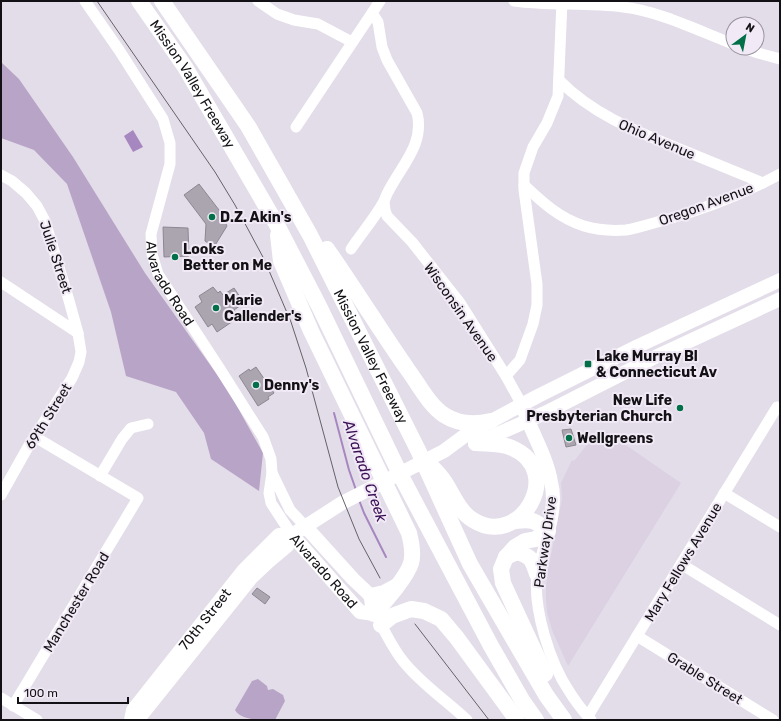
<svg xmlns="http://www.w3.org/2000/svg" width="781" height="721" font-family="Rubik,sans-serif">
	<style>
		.built { fill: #dbd1e3 }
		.green { fill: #b8a4c7 }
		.water { fill: #a787c0 }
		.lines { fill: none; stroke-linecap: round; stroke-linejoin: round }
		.stream { stroke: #a787c0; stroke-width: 2 }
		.building { fill: #aba5b0; stroke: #8d8792 }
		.minor { stroke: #fff; stroke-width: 11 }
		.major { stroke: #fff; stroke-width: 14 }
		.highway { stroke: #fff; stroke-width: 16 }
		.tram { stroke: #646168; stroke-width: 1 }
		.poi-dot { fill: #016f47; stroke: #f1eaf6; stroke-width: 1.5 }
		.labels { text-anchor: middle; stroke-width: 4; stroke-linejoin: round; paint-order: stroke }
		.street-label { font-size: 14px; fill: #131115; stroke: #f1eaf6 }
		.poi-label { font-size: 14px; font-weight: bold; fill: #131115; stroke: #f1eaf6; text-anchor: start }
		.water-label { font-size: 15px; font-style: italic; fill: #3b0f55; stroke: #f1eaf6 }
	</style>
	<rect width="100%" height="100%" fill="#e3dde9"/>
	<path class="built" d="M604,430L681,483L568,666L552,630L547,612L546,600V586L548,570L562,499L561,483L572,460L574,461L591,440H598Z"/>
	<path class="green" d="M1,62L19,79L73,157L145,273L228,390L263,453L259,491L211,459L204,433L176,392L126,376L111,312L67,184L34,150L1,138Z
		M258,679L267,686L268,690L273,689L283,695L285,701L275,720C262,720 241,721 235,710L252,681Z"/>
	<path class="water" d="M133,130L143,147L133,152L124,136Z"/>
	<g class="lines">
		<path class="stream" d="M334,413L349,470L356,490
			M359,500L364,513L386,557"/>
	</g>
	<path class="building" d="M199,184L219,210L227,226L214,247L205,241L206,224L184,195Z
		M163,227L188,228L189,256L164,257Z
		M213,287L218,293L220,291L223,295L234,288L244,303L234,310L239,317L217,332L212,324L208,327L195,307L202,302L199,296Z
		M256,367L274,393L268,397L269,399L258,406L239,376L249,369L250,371Z
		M571,429L576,445L566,447L562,430Z
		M257,588L270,597L265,604L252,594Z"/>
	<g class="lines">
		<g class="minor">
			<path id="s1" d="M85,1L119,50L163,119L170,143V164L151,234L152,254L158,274L220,369L263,437L271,459L272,473L269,493L271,503L292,535"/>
			<path d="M258,1L277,14L294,20L318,24L352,42"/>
			<path d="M514,1C550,6 587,2 623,7C659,11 699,31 733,44"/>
			<path d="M744,48L758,53L780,59"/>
			<path d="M559,80C591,113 633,130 675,147C704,159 733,171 763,183"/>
			<path d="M296,127L380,1"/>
			<path d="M1,175L12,181L26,193L37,206L45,221L68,297L78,333L81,352L79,362L72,378L28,447L1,495"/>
			<path d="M524,185C542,202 559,218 584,226C597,230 612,231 626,230C638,228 650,224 661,221C702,210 743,194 780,174"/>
			<path d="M384,202L385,210L387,216L412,242L460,303L506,376L522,405"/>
			<path d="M351,249C361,234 374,219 383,203C385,200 386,195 388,192C401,166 425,144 417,113L387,60L382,47L378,22L372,13"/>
			<path d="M1,282L78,333"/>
			<path d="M506,376L520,360L533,324L537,305V284L524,190V173L533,147L547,123L558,96L562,1"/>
			<path d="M272,473L290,510L305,526"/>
			<path d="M100,476L122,439L131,428L148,424"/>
			<path d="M724,493L780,527"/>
			<path d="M548,531C545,546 539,561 537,575C533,609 550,663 569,691C575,701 583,711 591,720"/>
			<path d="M681,564L780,625"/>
			<path d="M381,625C388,637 394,650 403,661C421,684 446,700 467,720"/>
			<path d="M637,636L773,720"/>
			<path d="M1,698L37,720"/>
			<path d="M13,706L138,498L35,437"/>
			<path d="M588,716L777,407L780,408"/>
		</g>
		<g class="major">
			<path d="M525,413C533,435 547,458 551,482C555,497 552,516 548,531"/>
			<path d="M475,444L547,412L653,358L780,299"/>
			<path d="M305,526L353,579L371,596L372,607"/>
			<path id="s2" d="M292,535L360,612L374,614"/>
			<path id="s3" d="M131,720L133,710L243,571L279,535H292L342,503L444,451L467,434L538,396L638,346L780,280"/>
			<path d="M136,720L139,718L251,578L268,562L287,546L292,535"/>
		</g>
		<g class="highway">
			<path id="s4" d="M139,1L185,67L277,225L319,306L401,476L491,646L522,700L536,720"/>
			<path id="s5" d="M162,1L248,126L310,235L418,450L470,564L546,695L564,720"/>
			<path d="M278,235L281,261L311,331L409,533C416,560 412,567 396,588C389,597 381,606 374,614"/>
			<path d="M327,249C355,289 380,330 408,370C419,385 429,405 444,415C458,424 475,425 491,421"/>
			<path d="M430,465C435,470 440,475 444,481C453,494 459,512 473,520C520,550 566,471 512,448C502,443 488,444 476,443"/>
			<path d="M515,521C532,519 535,520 548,531L536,539L525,541L515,547L506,557L501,569L503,583L545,674"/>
			<path d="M506,557L517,552C532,557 532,559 537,574"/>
			<path d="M371,596L384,593L397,586"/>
			<path d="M381,625L392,616L411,609L424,611L441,619L457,638L517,720"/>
		</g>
		<path class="tram" d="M97,1L215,172L235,205L264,259L291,322L306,368L338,487L359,539L380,578
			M415,624L489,720"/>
	</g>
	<g class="poi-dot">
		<circle cx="212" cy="217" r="4"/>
		<circle cx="175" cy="257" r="4"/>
		<circle cx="216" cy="308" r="4"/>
		<rect x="584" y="360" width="8" height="8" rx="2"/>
		<circle cx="256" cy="385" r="4"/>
		<circle cx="680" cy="408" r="4"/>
		<circle cx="569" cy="438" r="4"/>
	</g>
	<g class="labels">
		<g class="street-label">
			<text dy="5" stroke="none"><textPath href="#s4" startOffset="99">Mission Valley Freeway</textPath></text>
			<text transform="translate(657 139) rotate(23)" y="5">Ohio Avenue</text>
			<text transform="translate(706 204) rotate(-20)" y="5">Oregon Avenue</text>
			<text transform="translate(56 257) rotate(72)" y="5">Julie Street</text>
			<text dy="5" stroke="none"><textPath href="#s1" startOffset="314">Alvarado Road</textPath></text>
			<text transform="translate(461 312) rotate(55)" y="5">Wisconsin Avenue</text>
			<text dy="5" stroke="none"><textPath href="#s5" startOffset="413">Mission Valley Freeway</textPath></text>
			<text transform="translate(48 416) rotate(-58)" y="5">69th Street</text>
			<text transform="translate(545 542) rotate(-82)" y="5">Parkway Drive</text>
			<text transform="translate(683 562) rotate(-59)" y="5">Mary Fellows Avenue</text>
			<text dy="5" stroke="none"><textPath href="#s2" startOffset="48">Alvarado Road</textPath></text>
			<text transform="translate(76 602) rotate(-59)" y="5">Manchester Road</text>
			<text dy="5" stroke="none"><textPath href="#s3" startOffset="126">70th Street</textPath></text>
			<text transform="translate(705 678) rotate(32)" y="5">Grable Street</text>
		</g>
		<g class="poi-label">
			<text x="220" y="222">D.Z. Akin's</text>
			<text x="183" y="254">Looks<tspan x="183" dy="16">Better on Me</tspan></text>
			<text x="224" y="305">Marie<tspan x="224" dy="16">Callender's</tspan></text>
			<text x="596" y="361">Lake Murray Bl<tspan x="596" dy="16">&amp; Connecticut Av</tspan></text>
			<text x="264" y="390">Denny's</text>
			<text x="672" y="405" text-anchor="end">New Life<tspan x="672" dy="16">Presbyterian Church</tspan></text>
			<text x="577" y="443">Wellgreens</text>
		</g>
		<g class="water-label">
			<text transform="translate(365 471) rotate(71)" y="5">Alvarado Creek</text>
		</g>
	</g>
	<rect width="781" height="721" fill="none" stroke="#131115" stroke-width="4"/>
	<g transform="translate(745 36) rotate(32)"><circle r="19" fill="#f1eaf6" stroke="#98939c"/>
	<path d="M0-3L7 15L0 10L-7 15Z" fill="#016f47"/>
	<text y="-6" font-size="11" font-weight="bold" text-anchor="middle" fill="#131115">N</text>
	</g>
	<path d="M18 697v6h110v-6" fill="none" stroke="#131115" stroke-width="2"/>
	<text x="24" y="697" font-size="12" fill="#131115" stroke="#f1eaf6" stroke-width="3" paint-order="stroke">100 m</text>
</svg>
